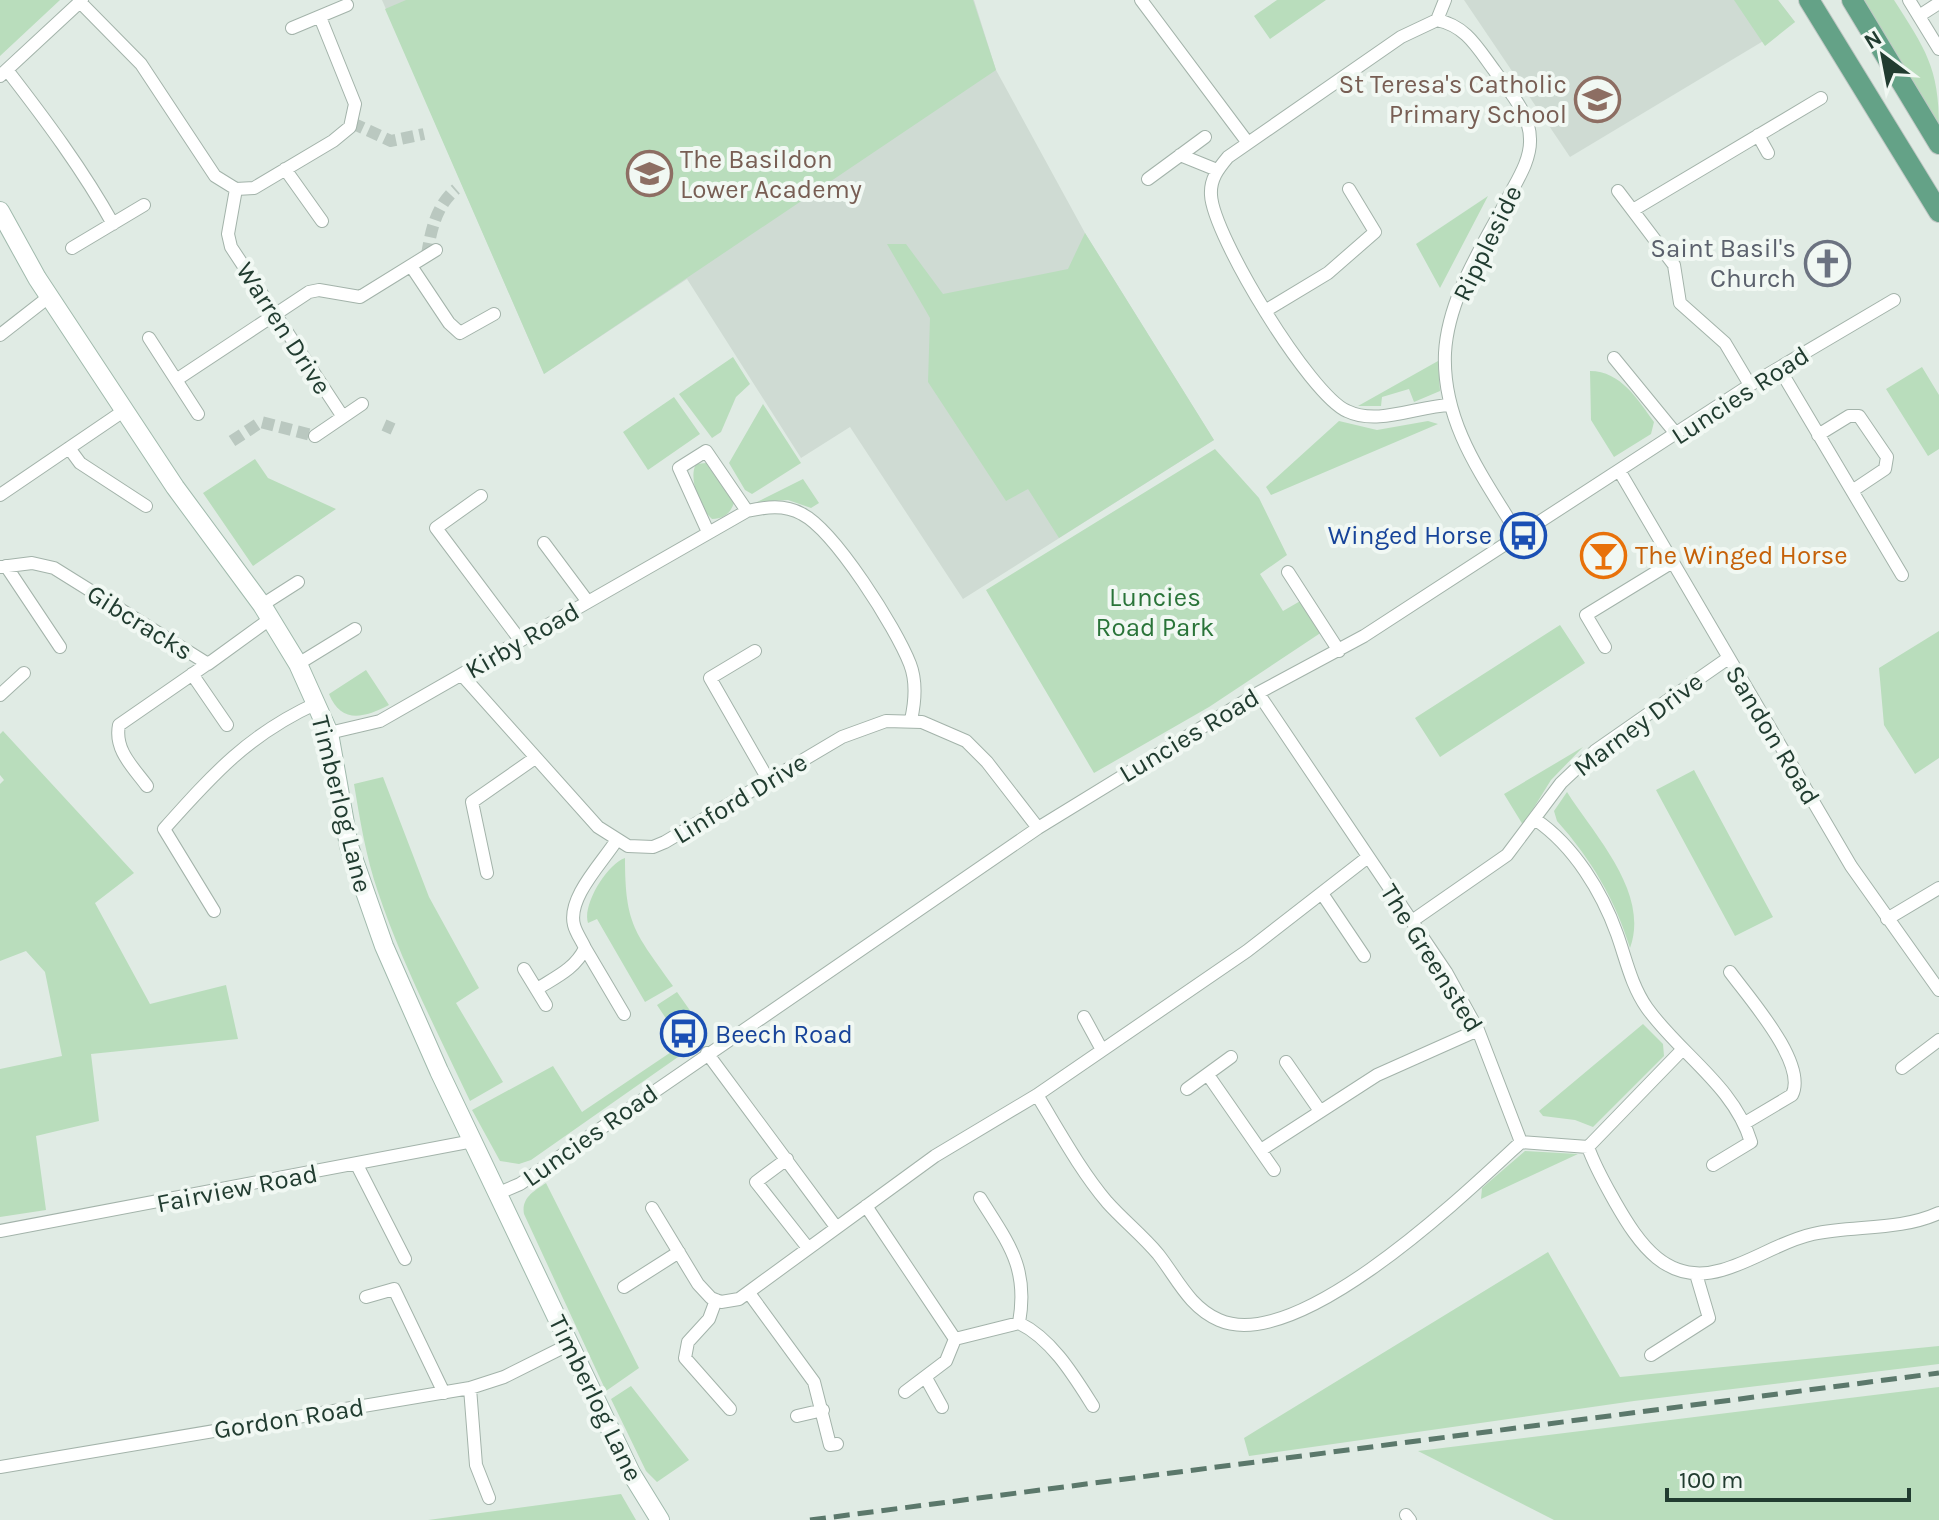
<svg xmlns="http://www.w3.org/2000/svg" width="1939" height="1520" font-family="Karla,sans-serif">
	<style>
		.built { fill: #cfdbd3 }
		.green { fill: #b9ddbc }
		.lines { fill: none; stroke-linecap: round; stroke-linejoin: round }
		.minor-tunnel { stroke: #bac8c0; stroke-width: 12; stroke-dasharray: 12 6; stroke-linecap: butt }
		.minor-casing { stroke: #a3b3aa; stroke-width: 14 }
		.secondary-casing { stroke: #a1baad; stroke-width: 20 }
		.primary-casing { stroke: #c1c8c5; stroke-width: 22 }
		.minor { stroke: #fff; stroke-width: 12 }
		.secondary { stroke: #fff; stroke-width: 18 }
		.primary { stroke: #64a287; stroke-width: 20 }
		.rail { stroke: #5b786b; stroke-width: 5; stroke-dasharray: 16 8; stroke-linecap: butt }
		.labels { text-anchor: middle; stroke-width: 8; stroke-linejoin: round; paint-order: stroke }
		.education-label { font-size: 26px; fill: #785e54; stroke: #f1f8f3; text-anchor: end }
		.street-label { font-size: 26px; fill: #213c30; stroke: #f1f8f3 }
		.worship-label { font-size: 26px; fill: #5b616d; stroke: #f1f8f3; text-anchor: end }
		.transit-label { font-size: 26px; fill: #164399; stroke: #f1f8f3; text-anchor: end }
		.food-label { font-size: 26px; fill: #c56008; stroke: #f1f8f3; text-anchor: start }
		.park-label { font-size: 26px; fill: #2a7439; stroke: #f1f8f3 }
	</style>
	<rect width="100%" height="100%" fill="#e0ebe4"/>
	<path class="built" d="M382,0H974L996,70L1085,233L1214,440L963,599L850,427L801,458L687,279L544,374Z
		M1464,0H1778L1795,22L1570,157Z"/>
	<path class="green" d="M0,0H60L0,56Z
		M406,0H973L996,70L544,374L385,9Z
		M1277,0H1326L1270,39L1254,16Z
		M1734,0H1778L1795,22L1765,46Z
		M1860,0H1894C1925,49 1939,67 1939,127Z
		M1488,196L1440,288L1416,244Z
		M1085,233L1214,440L1059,538L1028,489L1006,501L928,382L930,318L887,244H906L943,294L1068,269Z
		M733,357L750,384L736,397L721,432L712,438L679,394Z
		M1438,361L1440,391L1414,402L1409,389L1382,397L1381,406H1358Z
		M1922,367L1939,395V449L1928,456L1886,389Z
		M1590,371C1621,371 1638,400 1654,422L1651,434L1614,457L1591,420Z
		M674,397L700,434L648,470L623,432Z
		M763,404L801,463L752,494L745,490L729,463Z
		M1339,421L1377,430L1428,421L1438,424L1271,495L1266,487Z
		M1215,449L1259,498L1287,555L1260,574L1283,611L1302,600L1322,632L1209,707L1094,773L986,590Z
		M255,459L268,478L336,509L253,566L203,493Z
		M706,463L734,503C730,514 723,519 712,519C700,509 688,478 696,464Z
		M803,479L819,503L811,508L788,500L757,502Z
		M1560,625L1585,663L1440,757L1415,718Z
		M1939,631V758L1915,774L1884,725L1879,668Z
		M366,670L389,705C364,718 341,724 329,694Z
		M3,731L134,873L95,903L150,1004L226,985L238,1039L91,1054L99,1121L36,1136L46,1210L0,1217V1069L62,1056L45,972L26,951L0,961V784L4,780L0,775V734Z
		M1583,747L1551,780L1523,825L1504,794Z
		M1694,770L1773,917L1735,936L1656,790Z
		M383,777L429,897L479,988L456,1003L503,1082L470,1101C438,1033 402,964 378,892C366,857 360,820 354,784Z
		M1567,792C1595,836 1650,893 1630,948C1615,899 1591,859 1557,821L1554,811Z
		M625,858C625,926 635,932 673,986L645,1002L597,919L588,923C582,905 607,864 625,858Z
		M677,992L708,1036L531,1160L519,1164L500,1161L472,1110L553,1066L582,1112L683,1044L657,1005Z
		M1643,1024L1663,1044L1664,1056L1593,1127L1575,1120L1543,1116L1539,1111Z
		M1525,1151L1578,1154L1481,1199L1482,1188Z
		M546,1183L639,1368L606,1391L524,1214C521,1198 534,1191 546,1183Z
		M1548,1252L1620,1377L1939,1346V1364L1634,1401L1249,1456L1244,1438Z
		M631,1386L689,1460L657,1482L646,1471L611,1399Z
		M1939,1387V1520H1554L1418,1451Z
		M621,1494L636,1520H428Z"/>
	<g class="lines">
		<path class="minor-tunnel" d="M352,123L391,141L424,134
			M427,255C431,230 436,206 456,189
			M384,425L393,429
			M232,441L261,422L315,436"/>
		<defs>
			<path id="minor" d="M1141,0L1248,143
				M1909,0L1939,49
				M80,2L141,64L215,176L236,189L254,188L333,141L350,127L355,104L320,17
				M1919,16L1939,3
				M1437,20L1445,0
				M292,28L347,5
				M7,70C45,119 83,170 113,224
				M0,76L82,0
				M1758,135L1768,153
				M1180,155L1217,170
				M285,169L322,221
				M1148,179L1205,137
				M236,189L228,234L231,247L343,417
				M1618,191L1674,265L1680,303L1725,343L1750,385
				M1633,210L1821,98
				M72,248L144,205
				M411,266L449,323L460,333L494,314
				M1265,311L1328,273L1375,232L1349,189
				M0,335L50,296
				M149,338L198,414
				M1614,358L1677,435
				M1779,368L1902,575
				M176,380L309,292L319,290L360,297L436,250
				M1450,405C1417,406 1378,426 1347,411C1310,395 1213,236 1211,195C1210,179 1218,169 1228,157L1401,37L1437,20C1466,26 1477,47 1494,70C1508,90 1530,113 1530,139C1531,159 1518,179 1509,196C1484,244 1448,297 1445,353C1442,424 1484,478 1519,536
				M1818,435L1849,416H1859L1887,457L1885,469L1852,491
				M315,436L362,404
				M69,448L80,463L146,506
				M1620,472L1851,866L1939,990
				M0,495L125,410
				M481,496L436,528L520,640
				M708,532L679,468L706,451L747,511
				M544,543L588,602
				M6,566L60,647
				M0,567L32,563L54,568L208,664L270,619
				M1288,572L1339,651
				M262,605L298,582
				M1605,647L1586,615L1671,563
				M755,651L710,678L769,781
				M298,664L355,629
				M192,674L227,725
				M462,675L598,827L628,846L653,847L665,842L842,737L886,721L922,722L966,741L987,762L1038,828
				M1258,693L1446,972L1478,1030L1521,1142L1588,1147
				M0,695L24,673
				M329,733L380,721L747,511C766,507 784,504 802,514C835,531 896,628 910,664C917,682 915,702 911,720
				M147,786C133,767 114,750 119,725L210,662
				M1536,820C1574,846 1602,892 1617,934C1626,959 1631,985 1647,1008C1680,1054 1734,1086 1751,1142L1713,1165
				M487,873L472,802L535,758
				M1323,895L1364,956
				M214,911L164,829C213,774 249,734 317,703
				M1887,919L1939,888
				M1412,921L1507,855L1561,783L1595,751L1727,659
				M585,948L624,1014
				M524,969L546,1005
				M1730,972C1749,998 1808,1064 1792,1095L1745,1123
				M537,989C556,977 575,969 585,948C582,941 576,933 574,925C567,898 602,863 616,841
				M1084,1017L1102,1050
				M707,1053L836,1227
				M1286,1062L1320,1111
				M1902,1068L1939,1040
				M1208,1075L1274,1170
				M1187,1089L1231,1057
				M1037,1095C1059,1131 1080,1170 1107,1202C1123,1220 1142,1235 1158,1254C1177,1278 1189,1307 1219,1320C1298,1355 1466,1193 1521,1142
				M1588,1147C1595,1167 1605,1184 1615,1202C1639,1244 1667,1286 1722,1270C1754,1261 1781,1241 1813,1234C1855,1225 1899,1231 1939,1213
				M1588,1147L1683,1049
				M1261,1150L1377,1075L1478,1030
				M787,1159L756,1182L808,1248
				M357,1165L405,1259
				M499,1193L520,1184L1038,828L1258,693L1364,636L1750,385L1894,300
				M980,1198C1008,1243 1029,1267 1019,1323
				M866,1206L955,1339L946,1361L905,1392
				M652,1208L698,1284L711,1298L721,1302L739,1299L935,1156L1037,1095L1247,951L1368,857
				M0,1231L473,1141
				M624,1287L679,1252
				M749,1293L814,1382L830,1445L837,1444
				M366,1297L394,1289L444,1393
				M716,1300L709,1319L688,1342L685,1358L730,1409
				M955,1339L1019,1323C1052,1339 1074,1376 1093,1406
				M1651,1355L1709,1318L1696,1274
				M926,1378L942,1407
				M470,1388L476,1465L489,1498
				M797,1416L823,1410
				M0,1467L470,1388L504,1377L570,1344
				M1406,1515L1410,1520"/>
			<path id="secondary" d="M0,211L37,278L175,487L262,605L298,664L329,733L349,846L384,946L439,1071L631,1473L660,1520"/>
			<path id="primary" d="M1809,0L1939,212
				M1852,0L1939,144"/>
		</defs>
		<use href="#minor" class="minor-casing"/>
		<use href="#secondary" class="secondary-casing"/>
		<use href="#primary" class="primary-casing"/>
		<use href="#minor" class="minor"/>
		<use href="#secondary" class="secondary"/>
		<use href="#primary" class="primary"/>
		<path class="rail" d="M810,1520L1939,1373"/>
	</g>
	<defs>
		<symbol id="school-ring" viewBox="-11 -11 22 22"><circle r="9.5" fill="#f1f8f3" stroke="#8d6e63" stroke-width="1.5"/><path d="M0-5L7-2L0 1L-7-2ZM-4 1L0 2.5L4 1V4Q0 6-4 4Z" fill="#8d6e63"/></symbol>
		<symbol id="church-ring" viewBox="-11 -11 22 22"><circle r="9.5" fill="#f1f8f3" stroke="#6b7280" stroke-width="1.5"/><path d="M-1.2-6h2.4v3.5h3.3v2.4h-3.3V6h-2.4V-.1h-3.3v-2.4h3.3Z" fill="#6b7280"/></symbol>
		<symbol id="bus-ring" viewBox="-11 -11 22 22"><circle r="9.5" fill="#f1f8f3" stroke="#1a4fb4" stroke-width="1.5"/><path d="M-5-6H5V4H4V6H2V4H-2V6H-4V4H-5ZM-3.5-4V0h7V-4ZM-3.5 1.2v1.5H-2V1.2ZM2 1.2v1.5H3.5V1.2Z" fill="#1a4fb4"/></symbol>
		<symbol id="bar-ring" viewBox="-11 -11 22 22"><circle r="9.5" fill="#f1f8f3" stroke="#e8710a" stroke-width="1.5"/><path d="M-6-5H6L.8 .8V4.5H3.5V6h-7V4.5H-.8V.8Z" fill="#e8710a"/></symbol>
	</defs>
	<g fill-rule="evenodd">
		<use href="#school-ring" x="1572" y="74" width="51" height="51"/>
		<use href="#school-ring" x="624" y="148" width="51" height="51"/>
		<use href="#church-ring" x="1802" y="238" width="51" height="51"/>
		<use href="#bus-ring" x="1498" y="510" width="51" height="51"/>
		<use href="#bar-ring" x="1578" y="530" width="51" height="51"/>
		<use href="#bus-ring" x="658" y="1008" width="51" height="51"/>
	</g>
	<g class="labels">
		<g class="education-label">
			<text x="1567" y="93">St Teresa's Catholic<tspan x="1567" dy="30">Primary School</tspan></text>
			<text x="680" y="168" text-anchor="start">The Basildon<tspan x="680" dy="30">Lower Academy</tspan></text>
		</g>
		<g class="street-label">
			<text transform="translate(1487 243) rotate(-64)" y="9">Rippleside</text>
			<text transform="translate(284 328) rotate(57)" y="9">Warren Drive</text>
			<text transform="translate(1740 395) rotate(-33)" y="9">Luncies Road</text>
			<text transform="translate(140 622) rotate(32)" y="9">Gibcracks</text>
			<text transform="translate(522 640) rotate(-30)" y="9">Kirby Road</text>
			<text transform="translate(1638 724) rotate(-37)" y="9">Marney Drive</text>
			<text transform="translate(1189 735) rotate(-31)" y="9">Luncies Road</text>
			<text transform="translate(1773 735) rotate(59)" y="9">Sandon Road</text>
			<text transform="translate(740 798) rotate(-31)" y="9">Linford Drive</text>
			<text transform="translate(342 804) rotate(76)" y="9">Timberlog Lane</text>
			<text transform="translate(1432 958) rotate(58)" y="9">The Greensted</text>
			<text transform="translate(590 1135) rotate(-35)" y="9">Luncies Road</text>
			<text transform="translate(237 1188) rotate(-11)" y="9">Fairview Road</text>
			<text transform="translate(596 1398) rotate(64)" y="9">Timberlog Lane</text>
			<text transform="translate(289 1418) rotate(-9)" y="9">Gordon Road</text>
		</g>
		<g class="worship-label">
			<text x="1796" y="257">Saint Basil's<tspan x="1796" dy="30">Church</tspan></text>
		</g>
		<g class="transit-label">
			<text x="1492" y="544">Winged Horse</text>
			<text x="715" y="1043" text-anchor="start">Beech Road</text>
		</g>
		<g class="food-label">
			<text x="1635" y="564">The Winged Horse</text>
		</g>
		<g class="park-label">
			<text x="1155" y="606">Luncies<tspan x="1155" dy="30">Road Park</tspan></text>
		</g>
	</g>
	<g transform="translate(1883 56) rotate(328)" stroke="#f1f8f3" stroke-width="6" paint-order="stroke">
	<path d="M0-6L14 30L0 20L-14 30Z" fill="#213c30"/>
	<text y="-12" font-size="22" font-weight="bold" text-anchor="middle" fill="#213c30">N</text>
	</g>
	<path d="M1667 1488v12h242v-12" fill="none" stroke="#213c30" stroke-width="4"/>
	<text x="1679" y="1488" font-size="24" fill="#213c30" stroke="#f1f8f3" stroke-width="6" paint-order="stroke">100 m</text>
</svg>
